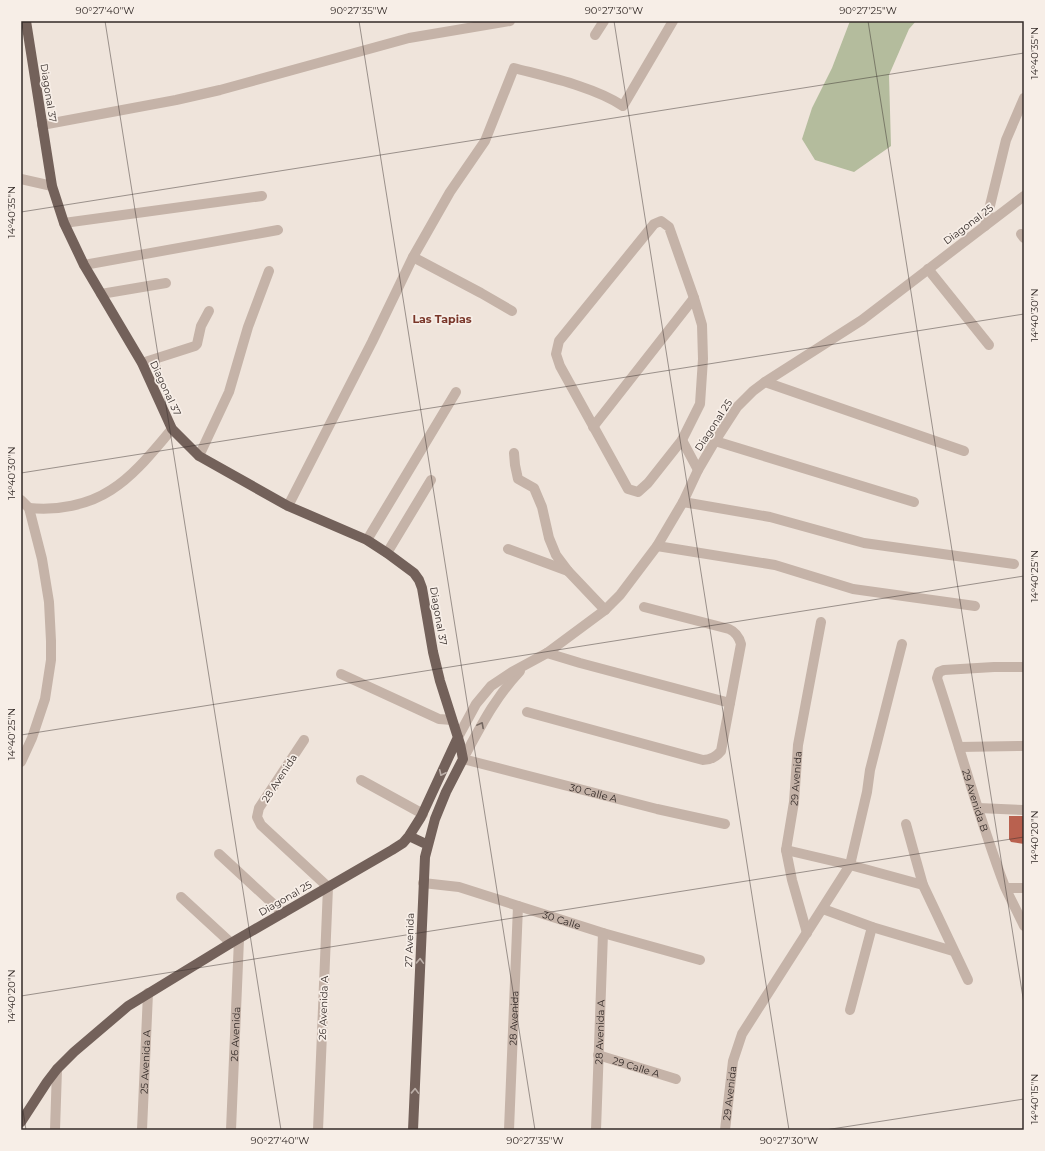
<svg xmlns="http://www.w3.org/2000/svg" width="1045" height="1151" font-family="Montserrat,sans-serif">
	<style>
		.green { fill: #b4bc9d }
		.building { fill: #b9614f }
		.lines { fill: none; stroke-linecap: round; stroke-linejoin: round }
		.minor { stroke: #c5b3a8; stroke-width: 10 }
		.major { stroke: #73615a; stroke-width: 10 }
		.oneway { stroke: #756861 }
		.oneway2 { stroke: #bcafa8 }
		.ticks { fill: none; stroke: #332a27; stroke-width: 1; stroke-opacity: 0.45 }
		.labels { text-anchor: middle; stroke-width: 3.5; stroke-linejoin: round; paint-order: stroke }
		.street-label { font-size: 10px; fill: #332a27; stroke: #f7eee7 }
		.neighbourhood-label { font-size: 11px; font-weight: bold; fill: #793629; stroke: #f7eee7 }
		.neatline { fill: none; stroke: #332a27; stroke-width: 1.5 }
		.ticks-label { font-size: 10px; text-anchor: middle; fill: #332a27 }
	</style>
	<rect width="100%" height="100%" fill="#efe4db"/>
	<path class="green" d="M850,21H916L909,29L889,75L891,146L854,172L815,160L802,139L812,108L832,68Z"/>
	<path class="building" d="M1009,816H1024V844L1011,842L1009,839Z"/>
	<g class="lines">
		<g class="minor">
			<path d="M595,35L604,21"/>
			<path d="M42,125L176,100L220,90L409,38L510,21"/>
			<path d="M21,179L52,186"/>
			<path d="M661,221L669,227L694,298L702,325L703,359L700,404L682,440L648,483L638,492L628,489L560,366L556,354L559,341L654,224Z"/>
			<path d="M64,223L262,196"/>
			<path d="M985,226L1006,140L1024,98"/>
			<path d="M1021,234L1024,238"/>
			<path d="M413,257L481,293L512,311"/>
			<path d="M84,265L278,230"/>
			<path d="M928,269L989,345"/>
			<path d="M101,294L166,283"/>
			<path d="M142,363L195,346L197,344L201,326L209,311"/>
			<path d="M765,382L964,451"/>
			<path d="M593,427L694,298"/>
			<path d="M682,440L698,470"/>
			<path d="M715,441L914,502"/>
			<path d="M514,453L515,465L518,479L534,488L542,507L549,538L556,555L568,571L605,610"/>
			<path d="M199,456L229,392L248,327L269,271"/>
			<path d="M21,500L29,508L42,559L49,602L51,641V660L45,699L32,738L21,762"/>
			<path d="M683,502L770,517L864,543L1014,564"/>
			<path d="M288,506L372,342L413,257L450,192L485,141L514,68C548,77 595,87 623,106L673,21"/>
			<path d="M29,508C57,511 88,505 111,490C135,475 154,450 172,429"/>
			<path d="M367,540L456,392"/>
			<path d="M657,546L775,565L853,589L975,606"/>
			<path d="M508,549L568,571"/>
			<path d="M387,553L431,480"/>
			<path d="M547,653L580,663L730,703"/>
			<path id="s1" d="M1024,667H994L944,670L939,672L937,678C960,747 979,819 1005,887C1011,900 1018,913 1024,926"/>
			<path id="s2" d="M520,671C494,699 481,726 463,759L657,809L725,824"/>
			<path d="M341,674L439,719L452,720"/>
			<path d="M527,712L703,760C711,760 716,757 721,751L741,644C739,637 736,632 729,629L644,607"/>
			<path d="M458,737L476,704L491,686L512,672L547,653L605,610L620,595L657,546L683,502L698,470L715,441L737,407L753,391L765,382L862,320L1024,196"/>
			<path d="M304,740L259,808L257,817L261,825L328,887L318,1130"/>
			<path d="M959,747L1024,746"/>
			<path d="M361,780L423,814"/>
			<path d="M978,808L1024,810"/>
			<path d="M906,824L923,885L968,980"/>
			<path d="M786,850L850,865L923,885"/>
			<path d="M219,854L283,913"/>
			<path id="s3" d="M423,883L459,887L603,933L700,960"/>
			<path d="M1006,888H1024"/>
			<path d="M181,897L231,943"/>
			<path d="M823,909L872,927L953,951"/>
			<path id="s4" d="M807,933L792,880L786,850L794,802L798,745L821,622"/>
			<path d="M850,1010L872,927"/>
			<path id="s5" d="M598,1055L676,1079"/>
			<path d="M55,1130L57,1069"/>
			<path id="s6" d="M142,1130L148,993"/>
			<path id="s7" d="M231,1130L239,939"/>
			<path id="s8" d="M509,1130L518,906"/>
			<path id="s9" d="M596,1130L603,933"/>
			<path id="s10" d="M725,1130L733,1061L742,1034L850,865L867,792L870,770L902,644"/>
		</g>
		<path class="major" d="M26,21L52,186L64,223L84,265L142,363L172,429L199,456L288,506L367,540L387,553L414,573L419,580L422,588L433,652L440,681L460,744L463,759L446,792L435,819L425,857L413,1130
			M409,836L428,845
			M21,1122L47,1082L57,1069L74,1052L128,1006L231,943L392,850L403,843L409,836L421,817L458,737"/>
	</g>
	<defs><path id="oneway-chevron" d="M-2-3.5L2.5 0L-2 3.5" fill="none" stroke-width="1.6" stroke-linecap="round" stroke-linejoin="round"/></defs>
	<use class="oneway" href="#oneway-chevron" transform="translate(481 725) rotate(-62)"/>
	<g class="oneway2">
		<use href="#oneway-chevron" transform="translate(442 773) rotate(115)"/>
		<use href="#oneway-chevron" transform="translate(420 961) rotate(-88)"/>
		<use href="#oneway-chevron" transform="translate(415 1091) rotate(-88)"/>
	</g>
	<path class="ticks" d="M105,21L281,1130M359,21L535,1130M614,21L789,1130M868,21L1024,1004M21,212L1024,53M21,473L1024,314M21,735L1024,576M21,996L1024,837M21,1098L26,1130M825,1130L1024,1099"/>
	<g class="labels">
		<g class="street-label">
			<text transform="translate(49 93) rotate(81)" y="4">Diagonal 37</text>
			<text transform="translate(968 224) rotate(-37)" y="4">Diagonal 25</text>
			<text transform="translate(166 388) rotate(65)" y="4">Diagonal 37</text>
			<text transform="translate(713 425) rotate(-57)" y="4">Diagonal 25</text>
			<text transform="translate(439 616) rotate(80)" y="4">Diagonal 37</text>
			<text transform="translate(279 778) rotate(-57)" y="4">28 Avenida</text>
			<text dy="4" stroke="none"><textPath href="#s4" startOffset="158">29 Avenida</textPath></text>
			<text dy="4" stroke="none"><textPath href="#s2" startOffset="240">30 Calle A</textPath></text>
			<text dy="4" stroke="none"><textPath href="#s1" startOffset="220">29 Avenida B</textPath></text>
			<text transform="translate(285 898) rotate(-30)" y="4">Diagonal 25</text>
			<text dy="4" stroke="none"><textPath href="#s3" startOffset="144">30 Calle</textPath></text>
			<text transform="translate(409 940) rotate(-88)" y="4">27 Avenida</text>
			<text transform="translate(323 1008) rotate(-88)" y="4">26 Avenida A</text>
			<text dy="4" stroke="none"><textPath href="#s8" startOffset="112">28 Avenida</textPath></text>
			<text dy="4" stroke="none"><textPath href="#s9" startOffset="98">28 Avenida A</textPath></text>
			<text dy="4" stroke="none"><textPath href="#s7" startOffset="96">26 Avenida</textPath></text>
			<text dy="4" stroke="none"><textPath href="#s6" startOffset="68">25 Avenida A</textPath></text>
			<text dy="4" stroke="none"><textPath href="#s5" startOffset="40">29 Calle A</textPath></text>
			<text dy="4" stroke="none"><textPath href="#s10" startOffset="37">29 Avenida</textPath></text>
		</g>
		<g class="neighbourhood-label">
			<text x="442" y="323">Las Tapias</text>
		</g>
	</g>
	<rect width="1045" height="1151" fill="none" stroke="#f7eee7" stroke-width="44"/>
	<rect x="22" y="22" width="1001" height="1107" class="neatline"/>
	<g class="ticks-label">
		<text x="105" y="14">90°27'40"W</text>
		<text x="359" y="14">90°27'35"W</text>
		<text x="614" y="14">90°27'30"W</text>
		<text x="868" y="14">90°27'25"W</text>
		<text transform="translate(1034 53) rotate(-90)" y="4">14°40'35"N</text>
		<text transform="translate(11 212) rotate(-90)" y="4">14°40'35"N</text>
		<text transform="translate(1034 315) rotate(-90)" y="4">14°40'30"N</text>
		<text transform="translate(11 473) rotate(-90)" y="4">14°40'30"N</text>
		<text transform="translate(1034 576) rotate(-90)" y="4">14°40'25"N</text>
		<text transform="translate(11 734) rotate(-90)" y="4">14°40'25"N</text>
		<text transform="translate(1034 837) rotate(-90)" y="4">14°40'20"N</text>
		<text transform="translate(11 996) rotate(-90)" y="4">14°40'20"N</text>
		<text transform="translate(1034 1099) rotate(-90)" y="4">14°40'15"N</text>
		<text x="280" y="1144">90°27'40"W</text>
		<text x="535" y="1144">90°27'35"W</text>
		<text x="789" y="1144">90°27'30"W</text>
	</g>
</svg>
